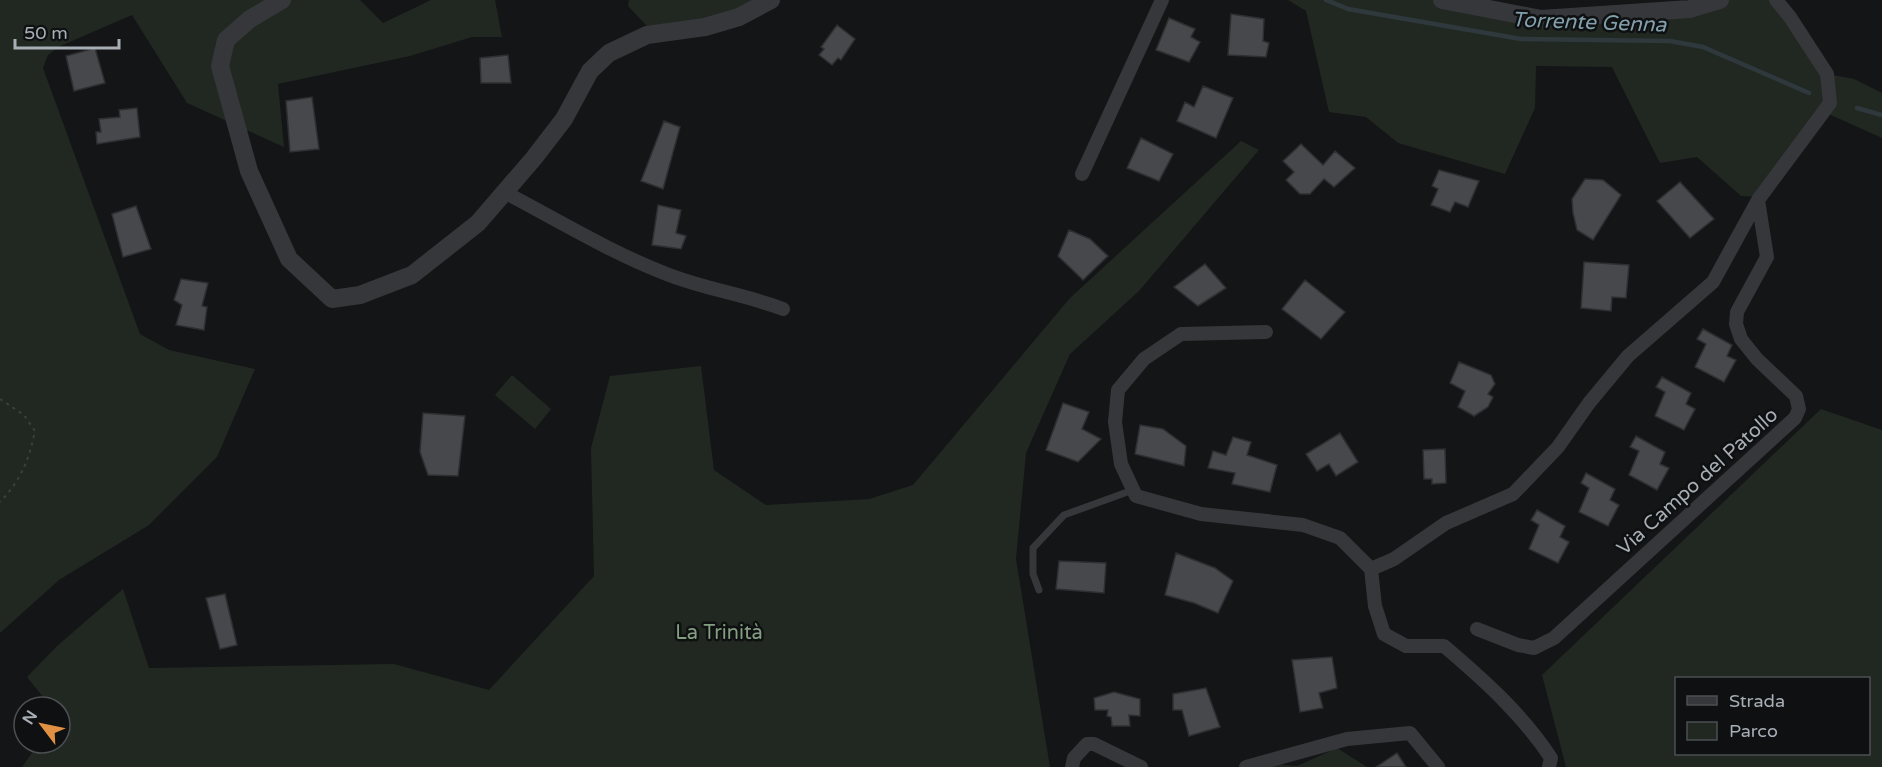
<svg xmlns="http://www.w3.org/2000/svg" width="1882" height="767" font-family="'Varela Round',sans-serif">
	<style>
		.green { fill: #212821; fill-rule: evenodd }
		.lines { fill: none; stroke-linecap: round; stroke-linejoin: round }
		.stream { stroke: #2f393d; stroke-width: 4.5 }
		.building { fill: #46484b; stroke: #2e2f32; stroke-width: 1.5 }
		.path { stroke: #3c3e41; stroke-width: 2; stroke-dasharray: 3 4.5; stroke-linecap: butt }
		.service { stroke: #36373a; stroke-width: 7 }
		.minor { stroke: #36373a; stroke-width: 14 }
		.tertiary { stroke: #36373a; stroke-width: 18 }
		.labels { text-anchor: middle; stroke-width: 5; stroke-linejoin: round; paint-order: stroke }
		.street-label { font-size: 20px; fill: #a7aeb5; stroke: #0f1011 }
		.park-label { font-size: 20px; fill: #839e80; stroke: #0f1011 }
		.water-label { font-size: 21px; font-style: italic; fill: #82a0ac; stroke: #0f1011 }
	</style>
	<rect width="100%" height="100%" fill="#141516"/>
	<path class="green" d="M0,0H360L383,23L431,0H495L502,37H472L410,56L278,84L284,147L187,103L132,15L58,47L48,55L43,68L140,334L169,350L255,369L217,457L149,525L59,580L0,633Z
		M629,0H771L739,17L647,26L628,6Z
		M1288,0H1442L1541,19L1720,0H1776L1827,74L1854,79L1882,93V138L1824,112L1761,197L1741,196L1697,157L1660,163L1612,67L1536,66L1535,108L1505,174L1398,143L1366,117L1329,112L1306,11Z
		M1241,141L1259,150L1139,291L1070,354L1026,453L1016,559L1050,767H22L39,743H60V707H51L27,677L57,646L123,589L149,668L394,664L489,690L594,576L591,448L610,376L701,366L714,470L766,505L869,499L913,485L1070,298Z
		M512,375L551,409L535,429L495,395Z
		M1821,409L1882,430V767H1566L1542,675ZM1676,678H1868V754H1676Z
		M1337,748L1367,767H1246L1261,763L1297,766Z"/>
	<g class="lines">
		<path class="stream" d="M1326,0L1348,9L1521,39L1670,41L1703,47L1809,93
			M1857,108L1882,115"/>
	</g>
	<path class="building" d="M1231,14L1264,19L1263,41L1269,43L1266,57L1228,55Z
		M1169,18L1195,29L1191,37L1200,42L1189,62L1156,50Z
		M837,25L855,39L841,60L838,58L832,65L819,55L824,49L821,47Z
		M95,48L105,83L74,91L66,56Z
		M508,55L511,83H481L480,58Z
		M1203,86L1233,98L1216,138L1177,121L1185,102L1194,107Z
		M312,97L319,149L290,152L286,101Z
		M137,108L140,137L97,144L96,132H101L99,119L120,117L119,110Z
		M664,121L680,127L663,189L641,181Z
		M1141,138L1173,154L1159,181L1127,168Z
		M1301,144L1323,165L1335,151L1355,168L1334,187L1324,179L1310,194H1300L1286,180L1294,172L1283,161Z
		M1439,170L1479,181L1468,207L1455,202L1450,212L1431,205L1438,189L1432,186Z
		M1585,179L1603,180L1621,195L1593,240L1577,230L1573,213L1572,199Z
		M1680,182L1714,219L1690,238L1657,201Z
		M658,205L681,210L676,233L686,236L681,249L652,245Z
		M136,206L151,249L123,257L112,214Z
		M1069,230L1090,239L1108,256L1083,280L1058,256Z
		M1584,262L1629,265L1626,298L1612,297L1611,311L1581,308Z
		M1205,264L1226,288L1198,306L1174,287Z
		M181,279L208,283L202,306L207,307L204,330L176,325L182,305L174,300Z
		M1305,280L1345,312L1321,339L1282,309Z
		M1703,329L1732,345L1727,356L1736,360L1724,382L1695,367L1706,344L1697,339Z
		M1459,362L1491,375L1495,384L1488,394L1493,397L1488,407L1474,416L1458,407L1465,391L1450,383Z
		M1662,377L1691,393L1686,404L1695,409L1684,430L1655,416L1665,392L1656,387Z
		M1063,403L1089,412L1082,429L1101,439L1078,462L1046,450Z
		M423,413L465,416L458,476L428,475L420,452Z
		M1140,425L1163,429L1186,446L1184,466L1135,454Z
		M1340,433L1358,462L1336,476L1329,464L1317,471L1306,454Z
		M1636,436L1665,452L1660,464L1669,468L1657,490L1629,475L1639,451L1630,447Z
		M1233,437L1251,442L1247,455L1277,465L1270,492L1232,484L1235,473L1208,468L1213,451L1226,455Z
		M1445,449L1446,483L1432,484V479H1424L1423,450Z
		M1586,473L1615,489L1610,500L1619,505L1608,526L1579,512L1589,488L1581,483Z
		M1537,510L1565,526L1560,537L1569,542L1558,563L1529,549L1539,525L1531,520Z
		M1176,553L1215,568L1233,581L1218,613L1194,603L1165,595Z
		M1059,561L1106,563L1104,593L1056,589Z
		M225,594L237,645L220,649L206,598Z
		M1332,657L1337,688L1319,693L1323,708L1300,712L1292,660Z
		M1206,688L1220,727L1189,736L1182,710H1173V694Z
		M1114,692L1140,699V716L1129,715L1130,726H1112L1111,717L1107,716L1108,710H1095L1094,698Z
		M1397,753L1406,767H1376Z"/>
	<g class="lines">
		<path class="path" d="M0,399L24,415L35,431C29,460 21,480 0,502"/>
		<path class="service" d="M1039,590L1033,574V548L1064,515L1133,490"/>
		<path class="minor" d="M1082,174L1162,0
			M504,192C556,219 610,252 664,273C703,289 744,294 783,309
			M1266,332L1181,334L1144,359L1118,390L1115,422L1121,464L1136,496L1201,514L1303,525L1340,538L1371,569
			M1477,629L1518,645L1534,648L1554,638L1795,418L1799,409L1796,396L1757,359L1741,339L1736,324L1737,312L1767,257L1758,200
			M1072,767L1074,758L1087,744H1094L1141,767
			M1246,767L1347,739L1410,733L1438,767
			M1549,767L1551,758C1522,714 1484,680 1444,646H1406L1384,634L1375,606L1371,569L1394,559L1446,523L1513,494L1558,447L1589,403L1628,356L1713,282L1758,200L1830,103L1827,74L1790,17L1776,0"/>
		<path class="tertiary" d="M282,0L250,19L226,40L220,66L249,171L289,259L332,299L360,295L412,275L478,223L534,158L564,119L590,71L609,53L647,35L705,27L739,17L771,0
			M1442,0L1541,19L1690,9L1720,0"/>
	</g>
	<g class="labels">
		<g class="street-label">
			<text transform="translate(1697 481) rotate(-42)" y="7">Via Campo del Patollo</text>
		</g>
		<g class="park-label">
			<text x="719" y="639">La Trinità</text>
		</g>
		<g class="water-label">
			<text transform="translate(1589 22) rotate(2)" y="7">Torrente Genna</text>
		</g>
	</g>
	<rect x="1675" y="677" width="195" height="78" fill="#0f1011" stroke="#4c4f53" stroke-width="1.5"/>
	<rect x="1687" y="696" width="30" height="9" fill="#36373a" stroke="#4c4f53" stroke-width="1.5"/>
	<text x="1729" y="707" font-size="18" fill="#a7aeb5">Strada</text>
	<rect x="1687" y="722" width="30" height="18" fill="#212821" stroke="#4c4f53" stroke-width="1.5"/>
	<text x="1729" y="737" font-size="18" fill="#a7aeb5">Parco</text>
	<g transform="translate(42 725) rotate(302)"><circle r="28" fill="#0f1011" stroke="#4c4f53" stroke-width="1.5"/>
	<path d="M0-4.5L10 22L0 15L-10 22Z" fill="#df9043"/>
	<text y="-9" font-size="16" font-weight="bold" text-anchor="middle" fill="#a7aeb5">N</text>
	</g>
	<path d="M15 39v9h104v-9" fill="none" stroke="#a7aeb5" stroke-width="3"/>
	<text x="24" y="39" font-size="18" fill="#a7aeb5" stroke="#0f1011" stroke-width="4.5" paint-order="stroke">50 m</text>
</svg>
